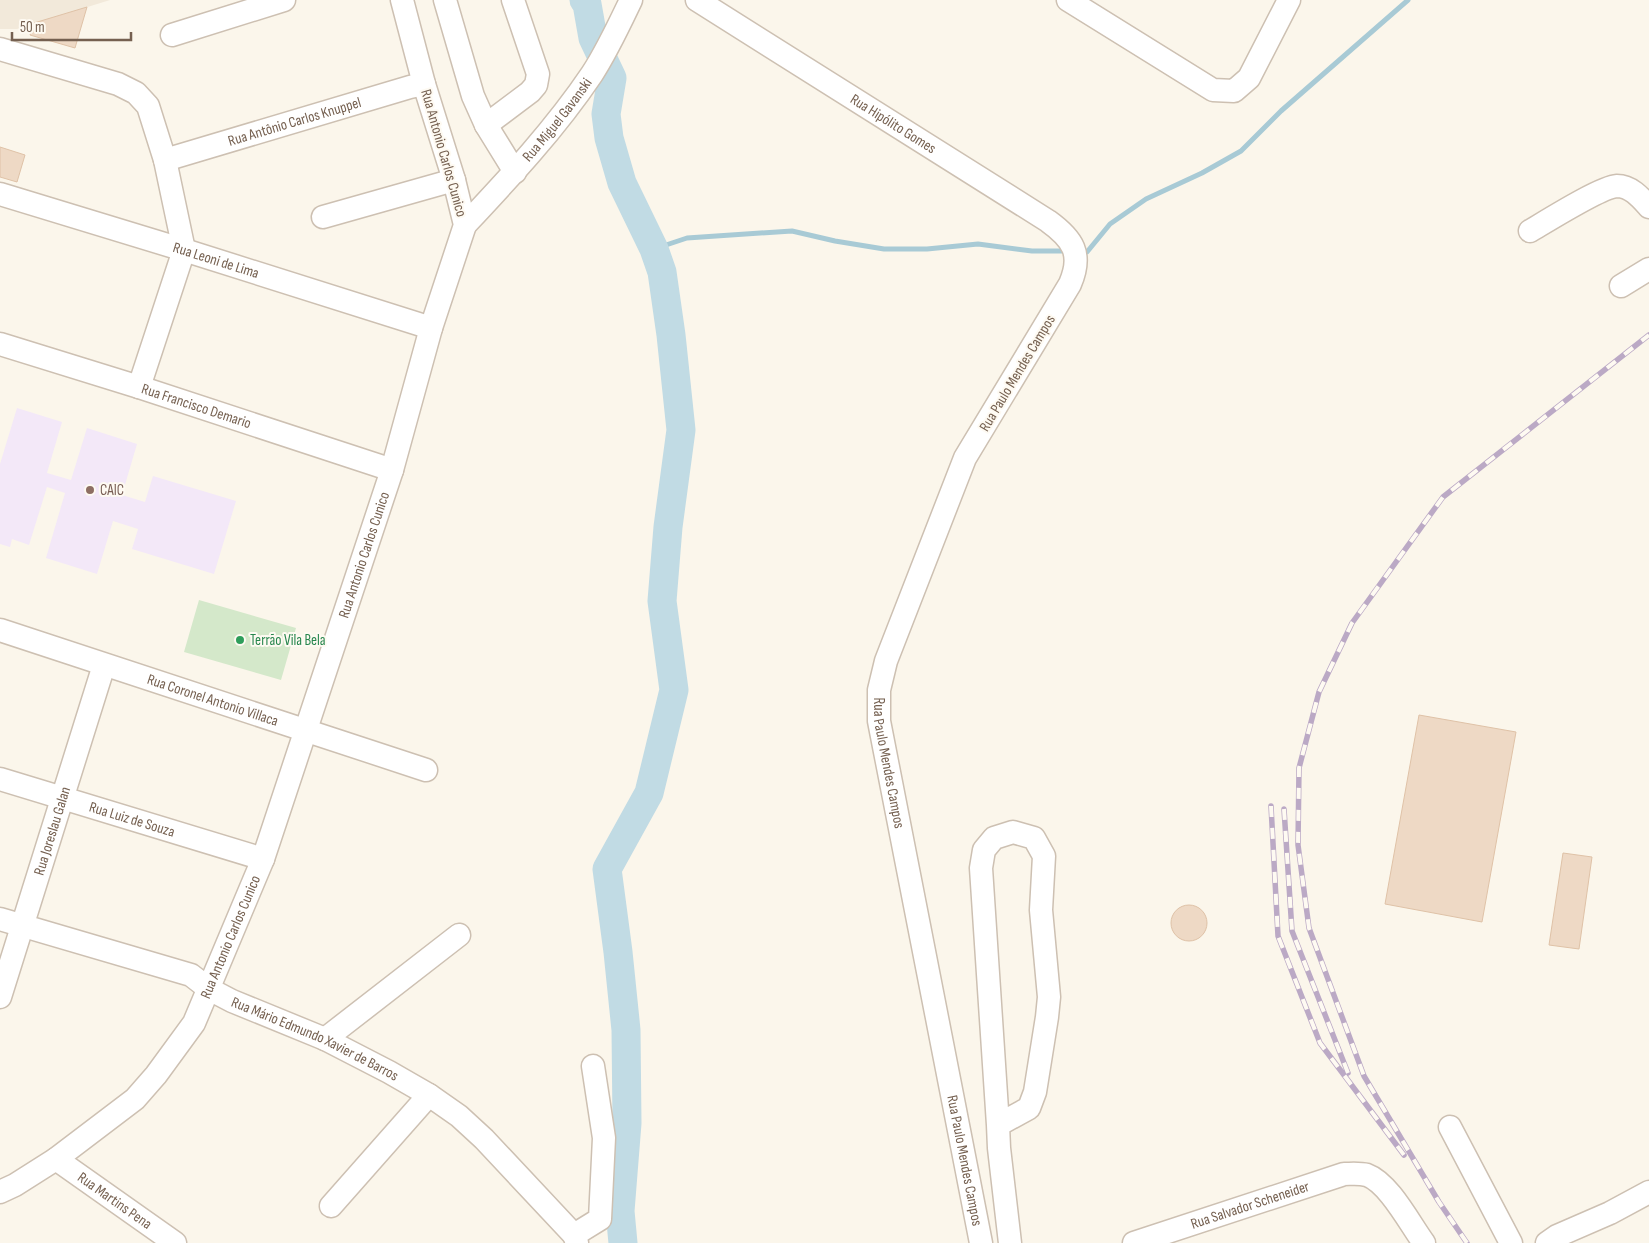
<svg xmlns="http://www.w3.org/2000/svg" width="1649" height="1243" font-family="'Sofia Sans Condensed',sans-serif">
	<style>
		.residential { fill: #f2e9da }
		.education { fill: #f3e8f8 }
		.green { fill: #d4e8ca }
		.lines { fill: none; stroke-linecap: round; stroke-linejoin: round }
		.stream { stroke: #a8cad5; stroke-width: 5 }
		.river { stroke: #c1dbe4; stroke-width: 29 }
		.building { fill: #eed9c5; stroke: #dfc2a7 }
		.minor-casing { stroke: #cdc0b2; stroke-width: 25 }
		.minor { stroke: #fff; stroke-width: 22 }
		.rail-casing { stroke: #bba9c5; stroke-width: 5.5 }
		.rail { stroke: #fefaf2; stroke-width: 4; stroke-dasharray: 11; stroke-linecap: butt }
		.education-dot { fill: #8d6e63; stroke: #fefaf2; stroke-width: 2 }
		.leisure-dot { fill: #2e9e5b; stroke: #fefaf2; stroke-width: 2 }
		.labels { text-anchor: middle; stroke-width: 4; stroke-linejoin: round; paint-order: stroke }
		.street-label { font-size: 15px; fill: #756050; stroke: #fefaf2 }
		.education-label { font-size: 15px; fill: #785e54; stroke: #fefaf2; text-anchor: start }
		.leisure-label { font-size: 15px; fill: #27864d; stroke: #fefaf2; text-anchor: start }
	</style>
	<rect width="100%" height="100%" fill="#fbf6eb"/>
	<path class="residential" d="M0,0H110L17,29H0Z"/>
	<path class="education" d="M17,408L62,422L47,473L71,480L87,428L137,444L122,495L145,502L153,476L236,501L214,574L132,549L138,529L113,521L97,574L46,558L65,493L47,487L29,545L12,539L10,547L0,544V464Z"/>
	<path class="green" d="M199,600L296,628L281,680L184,652Z"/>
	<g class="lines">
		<path class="stream" d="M654,249L687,238L792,231L835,241L884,249H927L978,244L1032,251H1068
			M1079,251L1087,252L1110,224L1146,199L1202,173L1241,151L1281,111L1408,0"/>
		<path class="river" d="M584,0L587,4L593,38L612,78L606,114L609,138L622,183L654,249L662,272L671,335L681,430L668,527L662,601L674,690L649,793L607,869L618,952L626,1030L627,1123L620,1211L623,1243"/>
	</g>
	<path class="building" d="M87,7L75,48L30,35L34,23Z
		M0,147L25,155L17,182L0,177Z
		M1419,715L1516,732L1482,922L1385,904Z
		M1563,853L1592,857L1579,949L1549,945Z
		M1171 923a18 18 0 1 1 36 0a18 18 0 1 1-36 0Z"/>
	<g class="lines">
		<defs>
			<g id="minor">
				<path d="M445,0L473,96L486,125L515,172"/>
				<path id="s1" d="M697,0L1048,221C1073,239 1083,254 1070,284L965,458L886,661L879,690V721L981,1243"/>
				<path d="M1068,0L1213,90L1234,91L1249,78L1289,0"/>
				<path d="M172,35L284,0"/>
				<path d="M0,49L118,84L136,93L148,106L165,160L184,250L139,387"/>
				<path d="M486,125L530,92L536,85L538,74L513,0"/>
				<path id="s2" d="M165,160L410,87L424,84"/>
				<path id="s3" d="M0,194L184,250L431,328"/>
				<path d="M323,217L454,180"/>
				<path id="s4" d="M465,225C510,177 555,129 592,74C607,51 619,25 631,0"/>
				<path d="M1530,231C1547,221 1601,187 1617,186C1631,186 1641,198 1649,207"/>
				<path d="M1621,286L1649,269"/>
				<path id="s5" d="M0,344L139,387L392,470"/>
				<path id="s6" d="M0,630L426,770"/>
				<path id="s7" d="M0,779L263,859"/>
				<path id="s8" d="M0,919L191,975L209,989L232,1001L325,1039L389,1072L429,1095L459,1116L484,1139L574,1235L577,1243"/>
				<path id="s9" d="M0,997L104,665"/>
				<path d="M325,1039L459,935"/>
				<path d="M998,1125L1029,1108L1035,1092L1047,1017L1049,997L1041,910L1044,856L1034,838L1013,832L994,838L984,850L981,868L998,1125L999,1148L1010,1243"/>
				<path d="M1450,1127L1511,1243"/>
				<path id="s10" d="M56,1159L175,1243"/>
				<path id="s11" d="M0,1192L15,1185L56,1159L135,1099L156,1075L194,1023L263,859L392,470L431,328L465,225L454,180L424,84L402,0"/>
				<path d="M331,1206L429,1095"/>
				<path d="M574,1235L600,1219L604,1138L593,1066"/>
				<path id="s12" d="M1134,1243L1344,1174C1351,1174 1359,1173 1367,1175C1389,1183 1410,1224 1424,1243"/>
				<path d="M1547,1243L1557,1236L1610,1213L1649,1192"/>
			</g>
		</defs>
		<use href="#minor" class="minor-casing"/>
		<use href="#minor" class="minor"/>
		<defs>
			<path id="rail" d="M1271,806L1278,936L1320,1043L1404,1155
				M1284,809L1292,931L1348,1073
				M1467,1243L1439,1202L1364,1076L1309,928L1298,845L1299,768L1319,692L1352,623L1443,497L1649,335"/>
		</defs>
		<use href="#rail" class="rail-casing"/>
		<use href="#rail" class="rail"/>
	</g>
	<circle class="education-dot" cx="90" cy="490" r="5"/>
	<circle class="leisure-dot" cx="240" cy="640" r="5"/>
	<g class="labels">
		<g class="street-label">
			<text dy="5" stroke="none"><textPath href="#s4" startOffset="140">Rua Miguel Gavanski</textPath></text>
			<text dy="5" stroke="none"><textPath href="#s2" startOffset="135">Rua Antônio Carlos Knuppel</textPath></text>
			<text dy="5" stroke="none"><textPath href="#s1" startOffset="232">Rua Hipólito Gomes</textPath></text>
			<text transform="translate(444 153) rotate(74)" y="5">Rua Antonio Carlos Cunico</text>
			<text dy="5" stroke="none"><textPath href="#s3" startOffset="226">Rua Leoni de Lima</textPath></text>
			<text transform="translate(1017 373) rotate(-59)" y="5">Rua Paulo Mendes Campos</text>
			<text dy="5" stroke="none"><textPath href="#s5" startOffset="206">Rua Francisco Demario</textPath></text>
			<text dy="5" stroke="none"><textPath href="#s11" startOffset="759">Rua Antonio Carlos Cunico</textPath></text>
			<text dy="5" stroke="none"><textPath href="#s6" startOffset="224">Rua Coronel Antonio Villaca</textPath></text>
			<text dy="5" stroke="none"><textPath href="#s1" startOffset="1014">Rua Paulo Mendes Campos</textPath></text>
			<text dy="5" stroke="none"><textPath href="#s7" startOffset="138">Rua Luiz de Souza</textPath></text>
			<text dy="5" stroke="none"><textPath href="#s9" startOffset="174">Rua Joreslau Galan</textPath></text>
			<text dy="5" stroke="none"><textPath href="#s11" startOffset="354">Rua Antonio Carlos Cunico</textPath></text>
			<text dy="5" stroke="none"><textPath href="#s8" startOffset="339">Rua Mário Edmundo Xavier de Barros</textPath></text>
			<text dy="5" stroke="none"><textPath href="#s1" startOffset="1419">Rua Paulo Mendes Campos</textPath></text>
			<text dy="5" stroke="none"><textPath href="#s10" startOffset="72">Rua Martins Pena</textPath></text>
			<text dy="5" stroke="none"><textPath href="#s12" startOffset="122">Rua Salvador Scheneider</textPath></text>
		</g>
		<g class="education-label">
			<text x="100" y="495">CAIC</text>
		</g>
		<g class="leisure-label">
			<text x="250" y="645">Terrão Vila Bela</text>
		</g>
	</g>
	<path d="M12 32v8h119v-8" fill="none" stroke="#756050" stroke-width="2.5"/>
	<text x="20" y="32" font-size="15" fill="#756050" stroke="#fefaf2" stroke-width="4" paint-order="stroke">50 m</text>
</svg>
